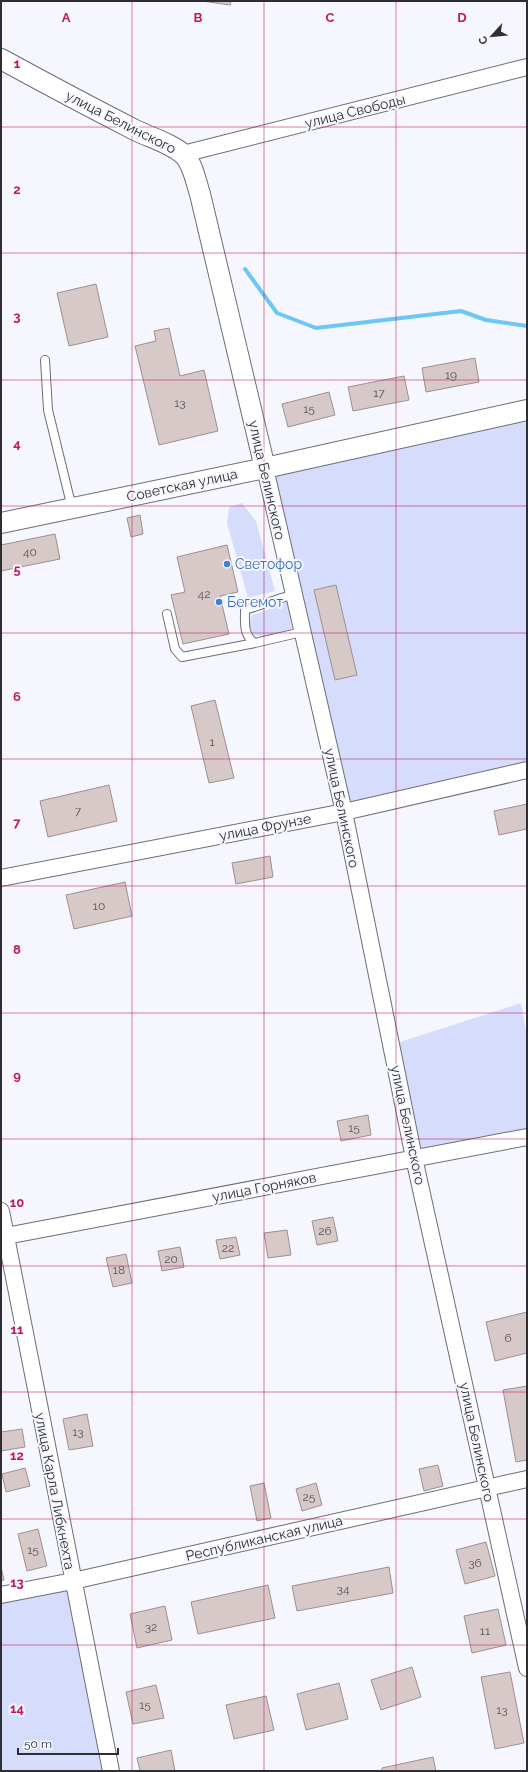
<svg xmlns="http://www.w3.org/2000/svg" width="528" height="1772" font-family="Raleway,sans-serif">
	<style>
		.green { fill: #d5dcfc }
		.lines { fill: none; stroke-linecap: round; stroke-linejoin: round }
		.stream { stroke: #6cc7f4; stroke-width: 4 }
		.building { fill: #d6c9c8; stroke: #9d908f }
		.service-casing { stroke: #6c6e77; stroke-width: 10 }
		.minor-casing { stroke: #6c6e77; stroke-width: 18 }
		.tertiary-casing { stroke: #6c6e77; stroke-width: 22 }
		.service { stroke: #fff; stroke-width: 8 }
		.minor { stroke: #fff; stroke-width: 16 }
		.tertiary { stroke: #fff; stroke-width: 20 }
		.grid { fill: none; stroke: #c2185b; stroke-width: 1; stroke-opacity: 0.55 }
		.shop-dot { fill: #3f7fe0; stroke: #f6f7fe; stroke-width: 1.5 }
		.labels { text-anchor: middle; stroke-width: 4; stroke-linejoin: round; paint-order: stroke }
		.number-label { font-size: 12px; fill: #575458 }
		.street-label { font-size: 14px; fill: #2d2d32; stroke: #f6f7fe }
		.shop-label { font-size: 14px; fill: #366cbe; stroke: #f6f7fe; text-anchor: start }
		.grid-label { font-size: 13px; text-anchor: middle; font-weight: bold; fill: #c2185b; stroke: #f6f7fe; stroke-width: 4; stroke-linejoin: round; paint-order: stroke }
	</style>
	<rect width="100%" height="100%" fill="#f6f7fe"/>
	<path class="green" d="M527,410V770L344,812L265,468Z
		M242,503L256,521L275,591L248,598L227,523L229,507Z
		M287,602L292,629C280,633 266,640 253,634L249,623L251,616Z
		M521,1003L527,1036V1137L414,1158L391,1045Z
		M73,1581L111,1771H1V1595Z"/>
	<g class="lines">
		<path class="stream" d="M245,269L277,313L316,328L461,311L486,320L527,326"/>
	</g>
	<path class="building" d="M202,1H231L230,5Z
		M96,284L108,337L69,346L57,293Z
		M169,328L180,376L204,370L218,431L159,445L135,346L156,341L154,331Z
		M475,358L479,382L426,392L422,368Z
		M404,376L409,400L353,411L348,387Z
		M329,392L335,415L288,427L282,404Z
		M140,515L143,534L131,537L127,518Z
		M55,534L60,559L1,571V545Z
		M227,545L238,592L220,596L229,634L183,644L171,595L185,592L177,557Z
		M336,585L357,675L335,680L314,590Z
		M215,700L234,778L209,783L191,706Z
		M109,785L117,821L48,837L40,801Z
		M527,804V829L499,835L494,811Z
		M270,856L273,877L236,884L232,863Z
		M125,882L132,916L74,929L66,895Z
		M368,1115L371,1135L341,1141L337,1121Z
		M333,1217L338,1241L317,1245L312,1221Z
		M287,1230L291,1255L268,1258L264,1233Z
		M236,1237L240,1255L220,1259L216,1240Z
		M180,1247L184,1267L162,1271L158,1251Z
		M126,1254L132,1283L113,1287L106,1258Z
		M527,1312V1353L495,1361L486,1322Z
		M527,1386V1460L516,1462L503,1390Z
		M87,1414L93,1446L69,1450L63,1419Z
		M22,1429L25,1447L1,1451V1432Z
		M438,1465L443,1486L424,1491L419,1469Z
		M25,1468L30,1486L6,1492L2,1474Z
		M264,1483L271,1518L257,1521L250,1486Z
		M316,1483L322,1505L302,1511L296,1489Z
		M38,1529L47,1566L27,1571L18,1534Z
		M486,1542L495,1576L465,1584L456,1550Z
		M1,1567L4,1580L1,1581Z
		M389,1567L393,1593L297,1611L292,1586Z
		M268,1585L275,1618L198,1634L191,1602Z
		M165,1606L172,1640L137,1648L130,1614Z
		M498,1609L506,1645L472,1653L464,1616Z
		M412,1667L421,1697L381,1710L371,1680Z
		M510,1672L524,1743L495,1749L481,1677Z
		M339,1683L348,1719L306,1730L297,1694Z
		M156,1685L164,1718L133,1724L126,1692Z
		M266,1696L274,1730L234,1739L226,1705Z
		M171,1750L175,1771H140L137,1758Z
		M433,1757L436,1771H382V1768Z"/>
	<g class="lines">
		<defs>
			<path id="service" d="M45,360L48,410L72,508
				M294,594L245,610C245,622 243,636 255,643L302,632
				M167,614L175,649L182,657L255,643"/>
			<path id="minor" d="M183,154L527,67
				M265,468L344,812L414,1158L527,1668
				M1,878L344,812L527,770
				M1,1211L111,1771
				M1,1237L527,1137
				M1,1595L73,1581L527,1479"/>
			<path id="tertiary" d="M1,59C45,83 90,107 135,130C151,138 171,143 184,155C193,164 196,182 200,194L265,468
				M1,523L265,468L527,410"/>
		</defs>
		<use href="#service" class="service-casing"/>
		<use href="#minor" class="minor-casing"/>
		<use href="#tertiary" class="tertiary-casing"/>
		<use href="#service" class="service"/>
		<use href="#minor" class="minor"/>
		<use href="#tertiary" class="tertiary"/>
	</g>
	<path class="grid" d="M132,1V1771M264,1V1771M396,1V1771M1,127H527M1,253H527M1,380H527M1,506H527M1,633H527M1,759H527M1,886H527M1,1013H527M1,1139H527M1,1266H527M1,1392H527M1,1519H527M1,1645H527"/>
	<g class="shop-dot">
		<circle cx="227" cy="564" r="4"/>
		<circle cx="219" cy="602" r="4"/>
	</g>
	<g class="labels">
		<g class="number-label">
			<text x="451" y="379">19</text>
			<text x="379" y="397">17</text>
			<text x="180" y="407">13</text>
			<text x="309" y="413">15</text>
			<text x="30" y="556">40</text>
			<text x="204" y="598">42</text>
			<text x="212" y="746">1</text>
			<text x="78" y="815">7</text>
			<text x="99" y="910">10</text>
			<text x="354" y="1132">15</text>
			<text x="325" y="1235">26</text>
			<text x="228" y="1252">22</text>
			<text x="171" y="1263">20</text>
			<text x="119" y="1274">18</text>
			<text x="508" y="1342">6</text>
			<text x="78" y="1436">13</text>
			<text x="309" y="1501">25</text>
			<text x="33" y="1554">15</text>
			<text x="475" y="1567">36</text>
			<text x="343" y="1593">34</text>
			<text x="151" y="1631">32</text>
			<text x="485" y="1635">11</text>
			<text x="145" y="1709">15</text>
			<text x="502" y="1714">13</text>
		</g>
		<g class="street-label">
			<text transform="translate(355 111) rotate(-14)" y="5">улица Свободы</text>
			<text transform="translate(121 122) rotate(27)" y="5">улица Белинского</text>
			<text transform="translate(267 480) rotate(77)" y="5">улица Белинского</text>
			<text transform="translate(182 485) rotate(-12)" y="5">Советская улица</text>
			<text transform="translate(342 808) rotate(78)" y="5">улица Белинского</text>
			<text transform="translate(265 827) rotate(-11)" y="5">улица Фрунзе</text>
			<text transform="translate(408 1125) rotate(78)" y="5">улица Белинского</text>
			<text transform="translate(264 1187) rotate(-11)" y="5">улица Горняков</text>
			<text transform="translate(477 1442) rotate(78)" y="5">улица Белинского</text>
			<text transform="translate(55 1491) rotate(79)" y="5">улица Карла Либкнехта</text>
			<text transform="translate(264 1538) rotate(-13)" y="5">Республиканская улица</text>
		</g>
		<g class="shop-label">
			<text x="235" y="569">Светофор</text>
			<text x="227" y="607">Бегемот</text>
		</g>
	</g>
	<g class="grid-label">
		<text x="66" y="22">A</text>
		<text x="198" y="22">B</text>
		<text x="330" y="22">C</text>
		<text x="462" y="22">D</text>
		<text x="17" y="68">1</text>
		<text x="17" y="194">2</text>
		<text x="17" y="321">3</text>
		<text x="17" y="448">4</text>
		<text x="17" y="574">5</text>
		<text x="17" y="701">6</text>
		<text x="17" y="827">7</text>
		<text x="17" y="954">8</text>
		<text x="17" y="1080">9</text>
		<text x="17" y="1207">10</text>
		<text x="17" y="1334">11</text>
		<text x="17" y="1460">12</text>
		<text x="17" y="1587">13</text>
		<text x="17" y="1713">14</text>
	</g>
	<rect width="528" height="1772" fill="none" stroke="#2d2d32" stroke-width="4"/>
	<g transform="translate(492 36) rotate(243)" stroke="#f6f7fe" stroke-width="3" paint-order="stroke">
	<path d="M0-3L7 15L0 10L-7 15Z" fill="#2d2d32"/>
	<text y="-6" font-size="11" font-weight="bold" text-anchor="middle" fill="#2d2d32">С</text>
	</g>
	<path d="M18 1748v6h100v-6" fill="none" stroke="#2d2d32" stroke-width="2"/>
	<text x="24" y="1748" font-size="12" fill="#2d2d32" stroke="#f6f7fe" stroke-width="3" paint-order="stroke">50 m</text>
</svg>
